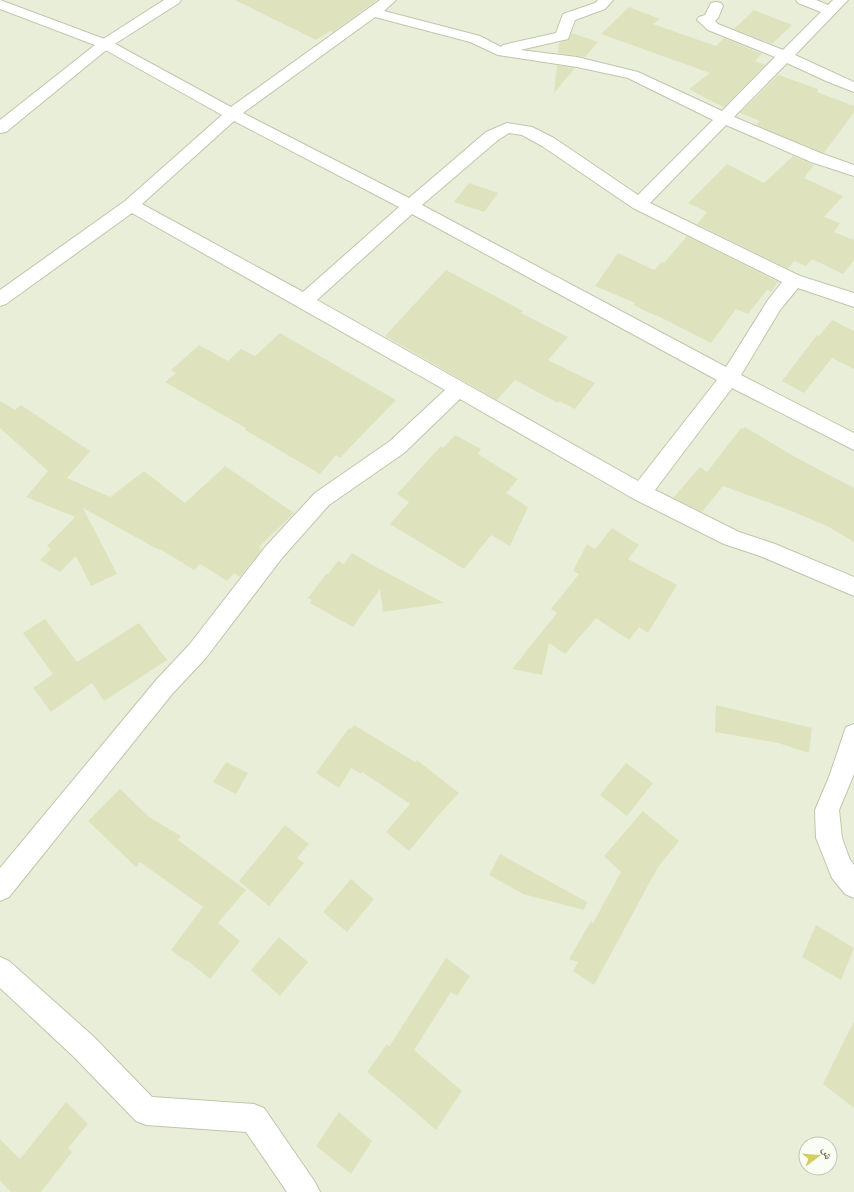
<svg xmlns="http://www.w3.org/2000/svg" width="854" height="1192" font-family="Figtree,'Noto Naskh Arabic',sans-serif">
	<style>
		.residential { fill: #e9eed9; fill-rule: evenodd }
		.building { fill: #dee3be }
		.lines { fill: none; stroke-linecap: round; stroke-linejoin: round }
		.minor-casing { stroke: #c1c5ab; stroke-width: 2 }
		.tertiary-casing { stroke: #c1c5ab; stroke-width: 2 }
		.minor { fill: #fff; fill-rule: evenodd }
		.tertiary { fill: #fff; fill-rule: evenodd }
	</style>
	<rect width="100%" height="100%" fill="#f6fbec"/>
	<path class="residential" d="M0,0H854V1192H0ZM806,1144H830V1168H806Z"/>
	<path class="building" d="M235,0H377L333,32L330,31L316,40Z
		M629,7L660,19L653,24L716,46L724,38L762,54L755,61L765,65L724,107L713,102L689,89L710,73L601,34Z
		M754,10L792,25L772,44L734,29Z
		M572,33L598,42L585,57L558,53L559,43L568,40Z
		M557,65L575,68L554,93Z
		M778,75L818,89L817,92L854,106V112L824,153L756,125L760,121L740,113Z
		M793,156L814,165L804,178L843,196L824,217L840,223L834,232L854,240V260L843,274L812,259L806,266L794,261L788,269L697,224L707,212L688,203L727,164L764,183Z
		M469,183L498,193L484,212L454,202Z
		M687,236L778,282L771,292L767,290L748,314L736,309L711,343L656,315V316L633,305L635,303L595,286L618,253L654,270L662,262L664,263Z
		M446,270L523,311L521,313L568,337L548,360L595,383L575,409L559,401L558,403L515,380L497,400L385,336Z
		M832,320L854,331V369L832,358L804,393L782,381L817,335L819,336Z
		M280,333L396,400L340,458L336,455L320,474L245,430L246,428L165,382L176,373L171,370L199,345L228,361L241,349L255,356Z
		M0,401L15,410L21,405L90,451L67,478L110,497L144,471L185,503L225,466L294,513L259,547L262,549L240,577L234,573L227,581L200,564L194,570L160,549L159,550L83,508L117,574L91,586L76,556L60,572L40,560L51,549L47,546L75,517L26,497L48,471L0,428Z
		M745,427L797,458L854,488V542L829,527L789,510L723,486L702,512L673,498L700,467L707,472L741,428L743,429Z
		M455,435L481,449L478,454L518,479L506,493L528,507L510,546L491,535L464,569L390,524L409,502L397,494L441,446L443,448Z
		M612,528L639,545L628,559L677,585L648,633L639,627L629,640L596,618L565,654L549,643L542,675L512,669L557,613L551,609L579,574L573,571L587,544L595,549Z
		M352,553L378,568L444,603L383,612L380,589L353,627L310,603L312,600L308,598L326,574H328L338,561L344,564Z
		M45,619L77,662L139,623L167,660L104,701L92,683L51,712L33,688L53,674L23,633Z
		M716,705L812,728L809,753L778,743L715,732Z
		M354,725L415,762L417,760L459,793L437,817L409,851L386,832L410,804L362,772L361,774L351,768L339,788L316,773L349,728L351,729Z
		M226,762L248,773L236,794L213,782Z
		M626,763L653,783L627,816L600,795Z
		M120,789L149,817L181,836L178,840L246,890L218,923L240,941L210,979L187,960L186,961L171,950L203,907L140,862L136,867L88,821Z
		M643,811L679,841L658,867L594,985L573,971L578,962L569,959L591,921L593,923L621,872L604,856Z
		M285,825L309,844L297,858L304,863L269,906L239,881Z
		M500,854L587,902L584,910L523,894L489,875Z
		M351,879L374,899L347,932L323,912Z
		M816,925L854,948L841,980L802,957Z
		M279,937L308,962L280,996L251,970Z
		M446,958L470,976L457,996L451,992L414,1050L462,1091L436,1130L399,1098L367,1072L387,1044L389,1047Z
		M854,1021V1108L823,1084Z
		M66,1102L88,1124L68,1148L72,1152L41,1192H11L0,1181V1139L20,1159Z
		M339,1112L372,1141L351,1174L316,1146Z"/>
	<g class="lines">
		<defs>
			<path id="minor" d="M0,0L110,41L231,107L380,0H396L384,11L480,36L501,47L503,45L556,33L563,14L595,3L598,0H613L605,9L575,20L568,39L520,50L577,57L638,72L722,111L775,57L708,30L697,20L699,17L705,15L711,3L716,2L721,3L723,6L718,18L715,21L718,24L783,50L821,12L798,3L796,0H816L828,5L833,0H848L795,55L854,82V92L826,81L787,63L734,117L823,154L854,165V176L811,162L726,125L650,203L800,276L854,293V307L798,288L780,310L741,375L854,433V450L732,388L655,490L739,532L775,544L854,577V596L760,556L724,544L634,499L460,399L404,453L329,505L282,558L205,659L173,693L9,897L0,901V868L157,679L189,645L266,546L315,493L390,441L445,390L132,213L6,304L0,306V290L125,201L222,115L100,47L0,9ZM375,17L470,42L498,55L577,67L628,78L713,120L638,195L554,138L532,127L507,123L486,132L409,198L243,113ZM234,121L399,207L303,292L142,204ZM509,133L522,135L542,146L633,208L782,282L768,300L726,367L422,205L498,140ZM412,214L717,380L638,481L317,300Z
				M854,724V774L839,810L842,838L850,860L854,865V898L845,894L832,878L816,838L815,810L829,777L846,727Z
				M0,957L9,961L94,1037L152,1097L254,1104L264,1108L315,1182L320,1192H287L246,1132L146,1125L136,1121L74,1057L0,988Z"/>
			<path id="tertiary" d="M164,0H181L179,3L110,47L6,132L0,133V120L100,41Z"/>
		</defs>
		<use href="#minor" class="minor-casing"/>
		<use href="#tertiary" class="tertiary-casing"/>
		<use href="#minor" class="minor"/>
		<use href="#tertiary" class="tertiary"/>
	</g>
	<g transform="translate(818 1156) rotate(74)"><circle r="19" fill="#fafdf3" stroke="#c3c6b3"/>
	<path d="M0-3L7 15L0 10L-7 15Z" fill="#d4cd62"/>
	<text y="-6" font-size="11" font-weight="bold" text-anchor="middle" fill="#717352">ش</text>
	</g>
</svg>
